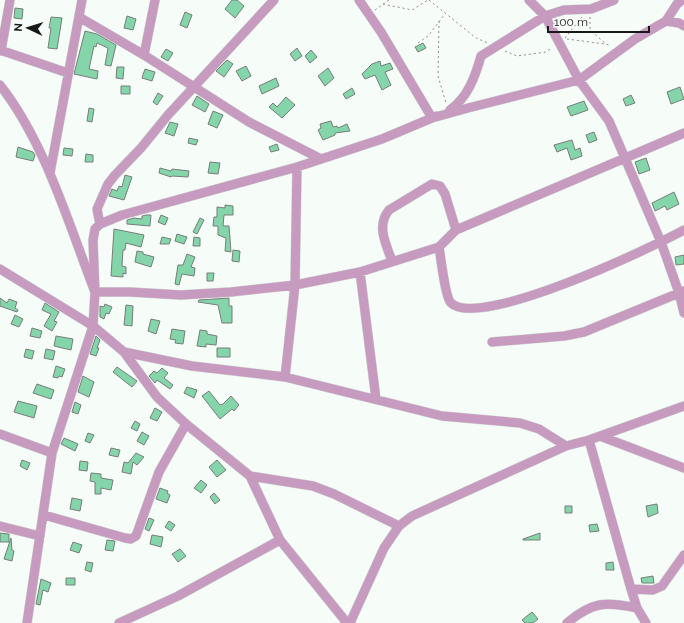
<svg xmlns="http://www.w3.org/2000/svg" width="684" height="623" font-family="Raleway,sans-serif">
	<style>
		.building { fill: #85d5ab; stroke: #777d79 }
		.lines { fill: none; stroke-linecap: round; stroke-linejoin: round }
		.minor-casing { stroke: #d2d9d5; stroke-width: 10 }
		.path { stroke: #888d8a; stroke-width: 1; stroke-dasharray: 2 3; stroke-linecap: butt }
		.minor { stroke: #c79bbf; stroke-width: 9 }
	</style>
	<rect width="100%" height="100%" fill="#f6fdf9"/>
	<path class="building" d="M232,0H237L244,6L235,18L225,9Z
		M15,8L23,9L22,19L14,18Z
		M185,12L192,15L187,28L180,25Z
		M127,16L136,19L133,30L124,28Z
		M51,17L62,18L57,49L48,48L51,28H49Z
		M85,31L97,34L116,45L111,66L105,65L108,48L97,43L96,47L94,46L89,69L98,71L97,79L74,74Z
		M423,43L426,48L418,52L415,47Z
		M297,48L302,56L295,61L290,54Z
		M166,49L173,53L168,61L161,57Z
		M311,50L317,57L310,63L305,56Z
		M227,60L233,64L224,77L216,71Z
		M380,61L381,66L390,63L393,69L385,72L391,85L382,90L375,75L365,79L362,74L372,64Z
		M246,66L251,76L242,81L236,71Z
		M117,67H124L123,79L116,78Z
		M328,68L334,78L325,86L318,76Z
		M145,69L155,72L152,81L142,78Z
		M276,78L279,86L262,94L259,86Z
		M121,86H130V94H121Z
		M680,87L684,99L671,104L667,92Z
		M352,88L355,94L346,99L343,94Z
		M158,93L163,96L157,105L153,102Z
		M631,95L635,103L626,106L623,99Z
		M197,96L209,104L205,112L192,105Z
		M286,97L295,105L282,118L269,107L273,103L277,107Z
		M584,101L588,110L571,116L567,107Z
		M89,108L94,109L92,122L87,121Z
		M213,111L223,115L217,128L208,124Z
		M331,121L333,127L337,126L338,128L347,124L350,131L335,133V135L323,140L318,130L321,128L320,124Z
		M170,122L178,124L174,136L165,133Z
		M594,132L597,140L589,143L586,135Z
		M189,138L198,140L196,145L188,143Z
		M572,140L575,150L580,148L582,156L571,160L567,148L557,152L554,145Z
		M277,144L279,150L271,152L269,147Z
		M18,147L33,152L35,155L33,161L16,157Z
		M64,148L73,149L72,156L63,155Z
		M86,154L93,155V162H85Z
		M646,158L650,170L639,174L635,162Z
		M210,162L220,163L218,174L208,173Z
		M160,168L171,171L172,169L189,171L188,177L172,176L171,177L159,173Z
		M125,175L132,177L124,200L109,196L112,189L117,191L119,186L122,187Z
		M674,192L679,204L667,210L665,206L655,211L652,203Z
		M225,205L233,206V215H224L223,226H229L231,252L225,251L226,238L218,235V226H213L214,217H217V207L225,208Z
		M146,215H151L150,226L127,224V220L134,218L142,219V216Z
		M161,215L168,218L165,225L158,222Z
		M200,218L204,220L197,234L193,232Z
		M114,229L144,235L141,247L126,243L125,250H123L122,266L126,267V274L123,273V277L111,276Z
		M177,234L187,237L184,244L175,241Z
		M162,237L171,239L169,244H160Z
		M194,237L200,238V246H193Z
		M233,250L240,251L239,262L232,261Z
		M137,251L143,252V254L154,257L151,267L135,262Z
		M187,254L195,257L191,267L195,268L194,276L182,274L179,285L175,284L178,265H183Z
		M684,255V264L676,265L675,257Z
		M207,273H214L213,281H207Z
		M0,298L7,303L9,299L17,302L15,308L18,310L17,312L0,306Z
		M229,298V306H232V323H222L218,305L198,302L199,300Z
		M45,303L59,312L54,321L57,322L52,331L44,326L51,314L42,310Z
		M105,304L112,307L109,314L106,313L104,319L100,317V306L104,307Z
		M126,305L133,306L132,326L124,325Z
		M15,315L23,319L19,327L11,324Z
		M151,319L160,321L156,334L148,331Z
		M32,328L42,331L40,338L30,336Z
		M172,329L185,331L183,344L175,343L176,340L170,339Z
		M200,330L207,331V334L217,336L216,345L206,344V347L197,346Z
		M56,336L73,339L71,350L54,346Z
		M96,336L100,340L97,348H99L96,356L90,354Z
		M217,348H230V357H217Z
		M26,349L34,351L32,359L24,357Z
		M46,349L55,351L53,360L44,358Z
		M56,366L65,369L62,377L59,376L58,378L53,377Z
		M117,367L137,381L132,387L113,372Z
		M162,368L168,373L164,378L173,385L170,389L157,380L155,383L149,376L154,371L157,373Z
		M83,376L94,382L89,397L78,392Z
		M37,384L54,390L51,399L33,393Z
		M187,387L197,390L194,398L184,393Z
		M209,391L220,405L223,404L231,396L239,405L234,411L232,409L220,419L202,396Z
		M18,401L37,406L34,418L14,412Z
		M75,402L81,405L78,414L72,412Z
		M155,408L162,412L157,421L150,418Z
		M135,421L140,424L137,431L131,428Z
		M142,432L149,436L144,445L137,441Z
		M88,433L94,435L90,443L85,441Z
		M64,438L78,444L75,451L61,444Z
		M111,448L120,450L118,457L109,455Z
		M136,453L144,457L137,465L133,462L131,474L122,472L124,462L128,463Z
		M22,460L30,463L27,470L20,466Z
		M217,460L226,470L217,477L209,467Z
		M80,461L88,462L87,471L79,470Z
		M91,473L101,474V478L113,480L111,490L101,488V494H95V482L90,481Z
		M201,480L207,485L201,493L194,488Z
		M160,488L168,491L167,493L170,495L167,503L156,499Z
		M214,493L220,500L215,504L210,497Z
		M72,498L82,500L80,511L70,509Z
		M657,504L658,513L648,517L646,506Z
		M565,506H572V513H565Z
		M149,518L154,520L149,531L145,529Z
		M169,521L175,525L171,531L165,527Z
		M597,524L599,531L590,532L589,525Z
		M0,533L9,534V542H0Z
		M540,533V540H523V539Z
		M152,535L163,537L161,547L150,544Z
		M11,538L12,550L14,551L12,561L4,559Z
		M107,540L115,541L113,551L105,550Z
		M73,542L82,545L79,553L70,550Z
		M180,549L186,556L178,562L172,554Z
		M87,562L93,563L91,572L85,570Z
		M613,562L614,570H606V563Z
		M653,576L654,583H642L641,578Z
		M66,578H75V585H66Z
		M41,579L51,583L48,592L43,590L40,605L36,604Z
		M532,612L538,619L533,623H525L522,620Z"/>
	<g class="lines">
		<defs>
			<path id="minor" d="M359,0L381,32L432,118L437,116
				M529,0L545,16L579,80L609,121L661,242L679,293L684,313
				M79,17L144,55L249,122L321,159
				M666,21L677,4L682,0
				M0,50L68,73
				M1,51L10,0
				M144,55L155,0
				M0,85C45,142 69,225 95,292H130L181,295L231,292L295,285L360,272L439,247L456,230L684,133
				M450,110C468,97 475,77 481,56L545,16L564,10L591,9L614,0
				M50,173L82,0
				M100,224L97,209L108,184L115,175L141,148L168,115L274,0
				M439,247C441,258 445,297 451,303C479,330 651,248 684,230
				M392,261C386,244 376,226 389,210L432,184L440,186L445,194L456,230
				M0,269L93,326L124,352L192,366L285,377L442,416L520,423L539,429L566,446
				M360,272L376,399
				M492,342L564,336L584,332L684,291
				M124,352L157,397L186,424L250,476L280,540L347,623
				M285,377L295,285L297,167
				M0,434L52,453
				M600,436L684,468
				M589,440L631,589L637,608L646,623
				M250,476L313,486L334,494L399,526
				M44,515L125,538L131,539L136,536L159,472L186,424
				M0,526L40,536
				M631,589L653,590L662,586L684,555
				M27,623L52,453L93,326L95,292L93,240L95,229L100,224L122,215L297,167L382,139L432,118L468,108L579,80L635,39L666,21L679,23L684,26
				M119,623L178,596L280,540
				M350,623L384,548L399,526L412,516L566,446L589,440L684,406
				M567,623C592,602 605,601 637,608"/>
		</defs>
		<use href="#minor" class="minor-casing"/>
		<path class="path" d="M429,0L476,38L488,43
			M383,4L412,10L428,0
			M375,10L389,0
			M590,17V30L606,44L611,46
			M439,21L438,76L446,103
			M565,38L582,17
			M567,39L605,44
			M418,43L428,36L445,14
			M505,51L517,56L546,52L552,48"/>
		<use href="#minor" class="minor"/>
	</g>
	<g transform="translate(28 28) rotate(274)" stroke="#f6fdf9" stroke-width="3" paint-order="stroke">
	<path d="M0-3L7 15L0 10L-7 15Z" fill="#171918"/>
	<text y="-6" font-size="11" font-weight="bold" text-anchor="middle" fill="#171918">N</text>
	</g>
	<path d="M548 26v6h101v-6" fill="none" stroke="#171918" stroke-width="2"/>
	<text x="554" y="26" font-size="12" fill="#171918" stroke="#f6fdf9" stroke-width="3" paint-order="stroke">100 m</text>
</svg>
